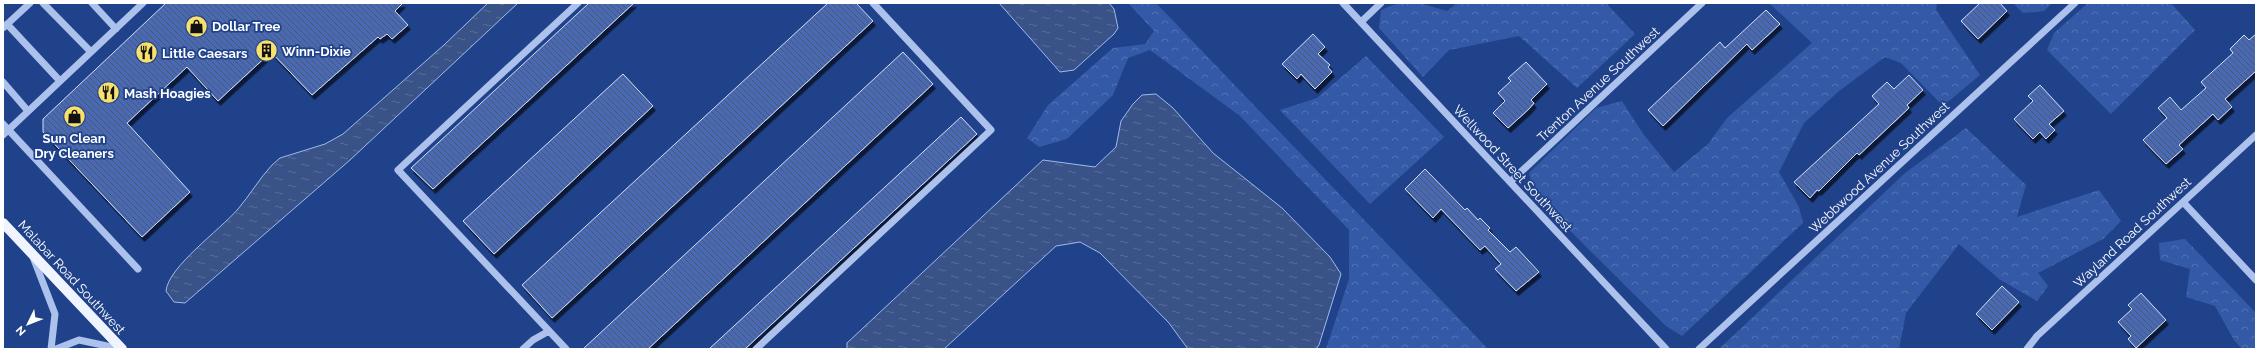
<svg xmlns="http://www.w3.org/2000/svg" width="2259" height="352" font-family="Raleway,sans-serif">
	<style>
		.forest { fill: url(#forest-crowns) }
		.water { fill: url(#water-ripples); stroke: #9fbaec }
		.building { fill: url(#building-back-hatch); stroke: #d1def8; filter: url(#shadow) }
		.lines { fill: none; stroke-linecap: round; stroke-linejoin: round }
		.minor { stroke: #acc1eb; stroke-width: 7 }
		.major { stroke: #f0f4fe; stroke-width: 10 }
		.labels { text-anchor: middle; stroke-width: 3.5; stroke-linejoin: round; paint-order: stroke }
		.poi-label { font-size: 13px; font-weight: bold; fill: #fff; stroke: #20428a; text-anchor: start }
		.street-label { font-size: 13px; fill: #fff; stroke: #20428a }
	</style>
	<defs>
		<pattern id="forest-crowns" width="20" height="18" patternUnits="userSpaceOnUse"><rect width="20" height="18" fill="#345aa7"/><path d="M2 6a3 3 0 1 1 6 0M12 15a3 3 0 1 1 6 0" fill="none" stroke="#5273b4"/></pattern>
		<pattern id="water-ripples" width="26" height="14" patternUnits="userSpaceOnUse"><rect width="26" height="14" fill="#395287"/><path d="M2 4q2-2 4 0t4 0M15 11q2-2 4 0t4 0" fill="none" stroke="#576c99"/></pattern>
		<pattern id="building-back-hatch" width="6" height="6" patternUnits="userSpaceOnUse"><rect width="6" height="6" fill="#496bb2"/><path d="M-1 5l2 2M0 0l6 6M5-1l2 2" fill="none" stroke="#4b5875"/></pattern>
		<filter id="shadow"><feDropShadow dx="2.5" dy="4.5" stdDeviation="0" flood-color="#0009"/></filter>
	</defs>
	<rect width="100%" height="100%" fill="#20428a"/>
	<path class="forest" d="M1128,3H1156L1488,349H1326L1349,279V230L1240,116L1150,50L1128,58L1113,95L1067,139L1039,147L1027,138L1048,105L1113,48L1145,44L1154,31Z
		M1398,3H1419L1447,11L1457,3H1606L1635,34L1577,88L1519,36L1449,50L1423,77L1379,28L1381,10Z
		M1769,3H1937L1936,10L1980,75L1943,106L1901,63L1885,57L1839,91L1804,123L1779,172L1799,207L1803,223L1682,336L1666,326L1535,196L1529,173L1596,108L1622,101L1644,135L1674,172L1708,144L1727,118L1812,43Z
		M2013,3H2052L2044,11L2023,13Z
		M2088,3H2171L2195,30L2111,114L2047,50L2054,33Z
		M1366,56L1444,137L1370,204L1280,110L1317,98Z
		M1966,128L2026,185L2017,217L2099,190L2121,221L2103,239L2038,273L2048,286L2037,301L1999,279L1959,244L1906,313L1899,349H1719L1905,173Z
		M2185,239L2256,313V349H2242L2234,340L2215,306L2186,297L2190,269L2160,260L2159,243Z"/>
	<path class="water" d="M488,3H518L350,160L185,303L174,302L166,291C168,267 220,230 238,209C250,195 259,179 272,165L280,158L325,144L343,134L444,45Z
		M999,3H1109L1114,9L1118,28L1114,34L1074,70L1060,72Z
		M1156,94L1173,108L1213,153L1282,208L1330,257L1341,274L1319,345L1316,349H1188L1169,323L1100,253L1080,242L1056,246L944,349H847V343L1043,160L1095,167L1116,147L1121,121L1133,104L1142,95Z"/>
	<path class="building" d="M166,3H403L395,11L408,25L392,39L387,34L380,39L378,37L312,95L271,52L218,101L187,67L127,123L190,192L142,237L43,132V119Z
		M589,3H634L433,189L411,168Z
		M828,3H856L873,21L552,318L522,285Z
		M1980,3H2000L2007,11L1978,39L1961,21Z
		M1766,10L1780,24L1752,50L1747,44L1663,126L1648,110L1720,42L1725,48Z
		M1313,34L1325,47L1318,54L1330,65L1328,67L1332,72L1315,89L1301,74L1297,79L1282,64Z
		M2256,34V71L2225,99L2232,107L2218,120L2213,114L2179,145L2183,149L2166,164L2143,140L2167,118L2158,108L2170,97L2181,110L2206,88L2201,82L2233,53L2230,49L2244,35L2249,40Z
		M903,52L933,84L648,349H583Z
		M1526,62L1547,84L1531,100L1534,103L1529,109L1508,128L1493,113L1505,101L1498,93L1511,81L1508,78Z
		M623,74L653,106L494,254L463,221Z
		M1909,75L1923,90L1907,105L1909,108L1859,155L1857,153L1819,191L1817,190L1810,198L1794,182L1879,104L1872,96L1887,82L1894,89Z
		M2040,85L2064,111L2049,124L2055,130L2046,139L2040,132L2033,139L2014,119L2033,101L2028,96Z
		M961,117L977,134L745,349H709Z
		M1425,169L1465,210L1467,208L1478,220L1480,218L1490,228L1488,230L1510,252L1516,247L1539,272L1516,291L1495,269L1501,264L1485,246L1480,250L1441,209L1433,218L1405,189Z
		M2002,286L2019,302L1992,330L1976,314Z
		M2141,293L2166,320L2136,348L2128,339L2131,336L2118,322L2132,309L2128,305Z"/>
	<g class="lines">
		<path class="minor" d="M43,3L91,52
			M92,3L116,29
			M1343,3L1666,349
			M1361,22L1381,3
			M7,24L60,81
			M3,28L30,3
			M3,82L28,111
			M3,124L138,269
			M3,135L143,3
			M1510,182L1702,3
			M2183,202L2256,280
			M33,257L55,314L51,349
			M56,349L79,340L121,349
			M523,349L533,340L549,331
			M566,349L398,170L578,3
			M756,349L991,130L873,3
			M1699,349L2075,3
			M2027,349L2037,336L2256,135"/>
		<path class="major" d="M3,223L122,349"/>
	</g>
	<defs>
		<symbol id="shop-disc" viewBox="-11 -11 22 22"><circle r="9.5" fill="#f8e06c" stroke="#20428a"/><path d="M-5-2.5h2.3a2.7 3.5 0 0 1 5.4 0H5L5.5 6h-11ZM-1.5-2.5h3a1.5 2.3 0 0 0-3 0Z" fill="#111"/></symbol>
		<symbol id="building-disc" viewBox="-11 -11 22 22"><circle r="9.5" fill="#f8e06c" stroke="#20428a"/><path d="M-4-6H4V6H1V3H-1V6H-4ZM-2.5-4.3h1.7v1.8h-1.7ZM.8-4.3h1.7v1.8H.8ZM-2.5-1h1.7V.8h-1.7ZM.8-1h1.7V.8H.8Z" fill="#111"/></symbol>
		<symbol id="restaurant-disc" viewBox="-11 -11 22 22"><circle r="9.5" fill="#f8e06c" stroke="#20428a"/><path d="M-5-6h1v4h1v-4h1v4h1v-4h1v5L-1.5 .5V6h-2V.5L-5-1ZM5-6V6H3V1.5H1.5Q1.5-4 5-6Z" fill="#111"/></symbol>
	</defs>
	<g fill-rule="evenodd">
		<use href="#shop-disc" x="184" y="14" width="25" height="25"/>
		<use href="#building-disc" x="254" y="38" width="25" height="25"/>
		<use href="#restaurant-disc" x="134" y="40" width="25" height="25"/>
		<use href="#restaurant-disc" x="96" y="80" width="25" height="25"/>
		<use href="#shop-disc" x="62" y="104" width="25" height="25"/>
	</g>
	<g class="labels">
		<g class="poi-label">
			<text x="212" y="31">Dollar Tree</text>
			<text x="282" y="56">Winn-Dixie</text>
			<text x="162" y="58">Little Caesars</text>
			<text x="124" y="98">Mash Hoagies</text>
			<text x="74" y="143" text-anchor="middle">Sun Clean<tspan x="74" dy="15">Dry Cleaners</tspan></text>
		</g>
		<g class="street-label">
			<text transform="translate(1598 84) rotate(-43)" y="5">Trenton Avenue Southwest</text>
			<text transform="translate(1879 167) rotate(-43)" y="5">Webbwood Avenue Southwest</text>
			<text transform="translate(1513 168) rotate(47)" y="5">Wellwood Street Southwest</text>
			<text transform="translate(2132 232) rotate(-43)" y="5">Wayland Road Southwest</text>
			<text transform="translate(72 277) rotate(47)" y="5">Malabar Road Southwest</text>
		</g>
	</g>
	<rect width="2259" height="352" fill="none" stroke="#ffffff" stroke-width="8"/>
	<g transform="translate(28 324) rotate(227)" stroke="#20428a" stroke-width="3" paint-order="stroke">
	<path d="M0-3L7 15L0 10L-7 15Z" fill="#ffffff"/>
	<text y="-6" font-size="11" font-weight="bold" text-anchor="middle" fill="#ffffff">N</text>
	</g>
</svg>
